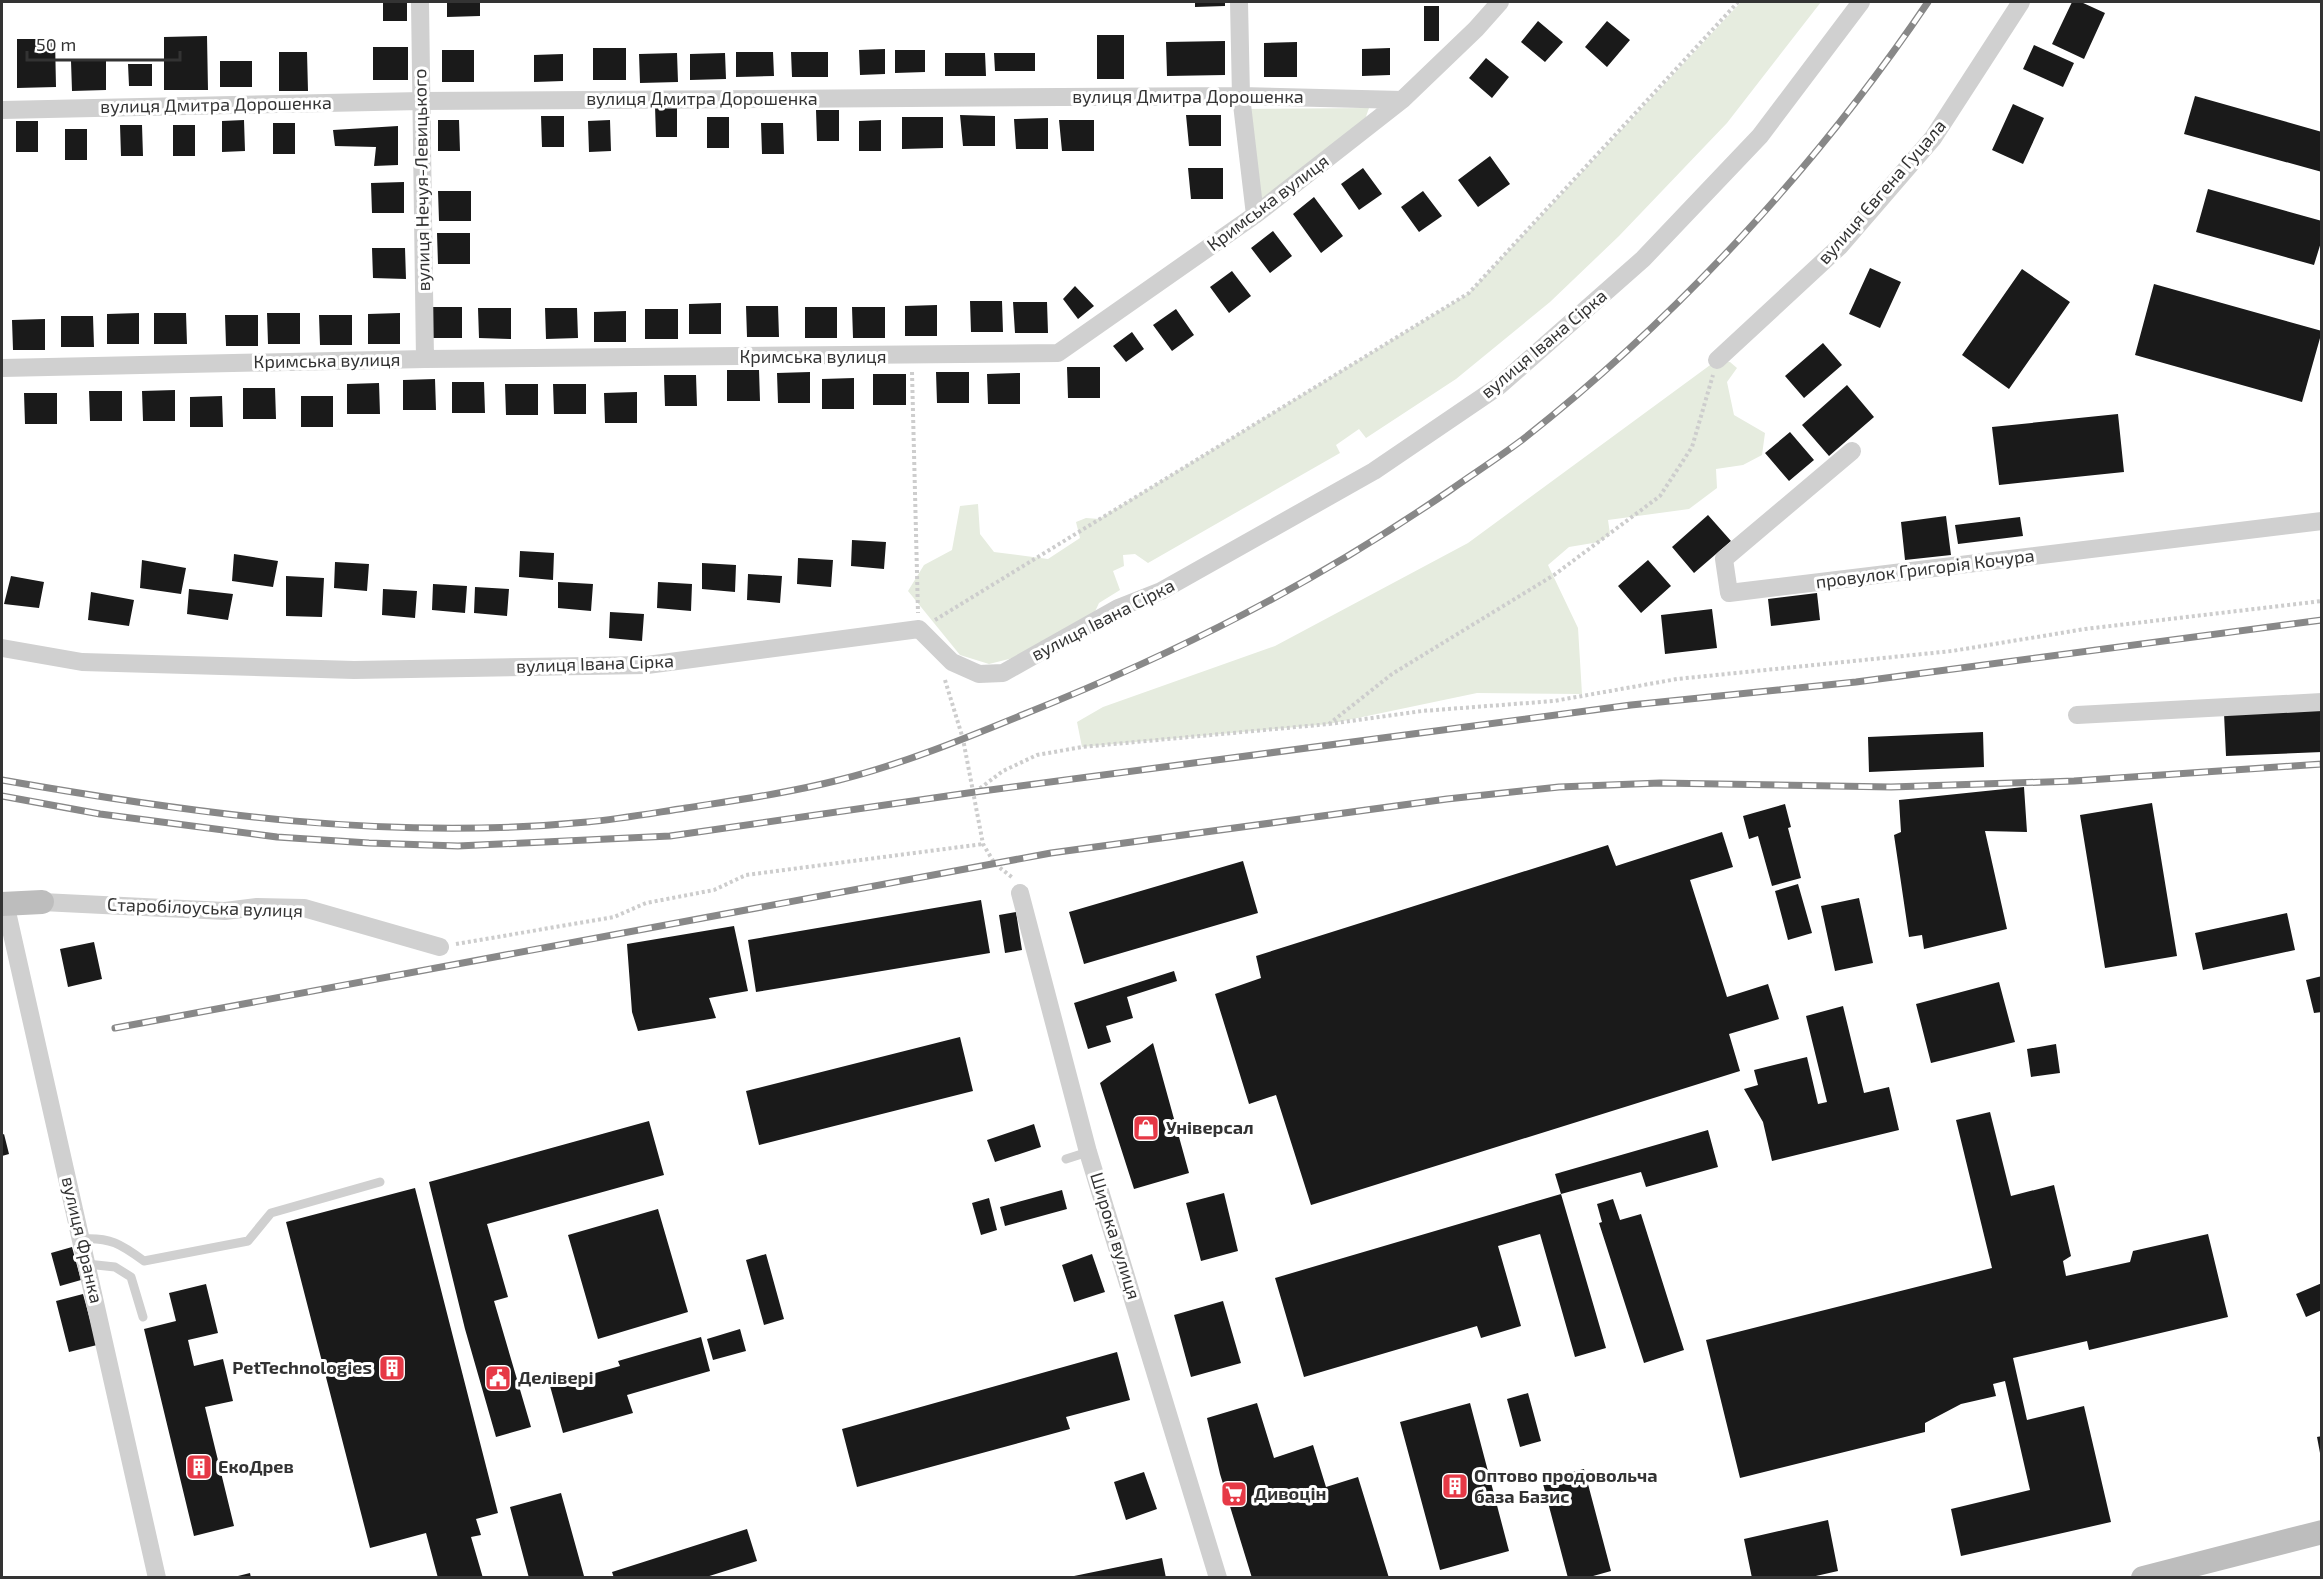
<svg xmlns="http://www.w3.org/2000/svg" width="2323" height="1579" font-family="'Exo 2',sans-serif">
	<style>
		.green { fill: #e6ecdf }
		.building { fill: #1a1a1a }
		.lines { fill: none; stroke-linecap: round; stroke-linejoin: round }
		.path { stroke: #cdcdcd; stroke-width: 4; stroke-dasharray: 3 3; stroke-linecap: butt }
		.lane { stroke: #d0d0d0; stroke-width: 9 }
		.street { stroke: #d0d0d0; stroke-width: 18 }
		.secondary { stroke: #bdbdbd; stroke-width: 24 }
		.rail-casing { stroke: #888; stroke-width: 7 }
		.rail { stroke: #fff; stroke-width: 4.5; stroke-dasharray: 14; stroke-linecap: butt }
		.labels { text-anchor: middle; stroke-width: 6; stroke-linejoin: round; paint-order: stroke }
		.street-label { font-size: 18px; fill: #333; stroke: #fff }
		.poi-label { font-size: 18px; font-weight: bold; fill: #333; stroke: #fff; text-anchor: start }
	</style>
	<rect width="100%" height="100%" fill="#fff"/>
	<path class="green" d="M1741,2H1821L1727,123L1619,236L1550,302L1456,379L1366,438L1359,429L1336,445L1340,453L1148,563L1135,554L1123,555L1124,566L1113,571L1120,590L1099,603L1092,618L1017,657L989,664L960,655L908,591L924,565L952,550L960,506L978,504L980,534L994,552L1048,559L1080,538L1076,522L1086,518L1099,519L1469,293Z
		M1369,108L1363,125L1262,200L1254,159L1234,109Z
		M1717,360L1730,362L1737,368L1727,382L1734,415L1765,433L1762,455L1743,465L1716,469L1717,488L1689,509L1608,520L1610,534L1599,542L1569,547L1548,565L1578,628L1582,694L1477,693L1329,724L1082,747L1077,722L1103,707L1275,646L1468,543Z"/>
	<path class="building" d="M383,2H407V21H383Z
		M447,2H480V16L447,17Z
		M1195,2H1225V6L1195,7Z
		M2072,2H2081L2105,13L2084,59L2052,44Z
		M1424,6H1439V41H1424Z
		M1538,21L1563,42L1545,62L1521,42Z
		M1607,21L1630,40L1607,67L1585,47Z
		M1097,35H1124V79H1097Z
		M207,36L208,90H164V37Z
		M17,39H55L56,87L17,88Z
		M1225,41V75L1167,76L1166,42Z
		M1297,42V77H1264V43Z
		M2034,45L2074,63L2063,87L2023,69Z
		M373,47H408V80H373Z
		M593,48H626V80H593Z
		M1390,48V75L1362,76V49Z
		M885,49V74L860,75L859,50Z
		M442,50H474V82H442Z
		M895,50H925V72L895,73Z
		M279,52H307L308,91H279Z
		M736,52H773L774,76L736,77Z
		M791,52H828V77H792Z
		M677,53L678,82L640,83L639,54Z
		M725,53L726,79L690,80V54Z
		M945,53H985L986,76H945Z
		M994,53H1035V71H995Z
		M563,54V81L534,82V55Z
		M1486,58L1509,77L1492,98L1469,78Z
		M71,61H106V90L72,91Z
		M220,61H252V87H220Z
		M128,64H152V86H129Z
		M2195,96L2322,132V172L2184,134Z
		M2013,104L2044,118L2023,164L1992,150Z
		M655,106H677V137H656Z
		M816,110H839V141H817Z
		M960,115L995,116V146H963Z
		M1186,115H1221V146H1189Z
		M541,116H564V147H542Z
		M707,117H729V148H707Z
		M902,117H943V148L902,149Z
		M1048,118V149H1016L1014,119Z
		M244,120L245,151L222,152V121Z
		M438,120H459L460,151H438Z
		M610,120L611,151L589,152L588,121Z
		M881,120V151H859V121Z
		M1059,120H1094V151H1062Z
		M16,121H38V152H16Z
		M273,123H295V154H273Z
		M761,123H783L784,154H762Z
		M120,125H142L143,156H121Z
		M173,125H195V156H173Z
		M398,126V165L374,166L376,147L335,146L333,130Z
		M65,129H87V160H65Z
		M1490,156L1510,184L1478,207L1458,180Z
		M1188,168H1223V199H1191Z
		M1363,168L1382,194L1359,210L1341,184Z
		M404,182V213H372L371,183Z
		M2208,189L2322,221V239L2314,265L2196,232Z
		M438,191H471V221H439Z
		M1423,191L1442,216L1419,232L1401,207Z
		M1314,197L1343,236L1321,253L1293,214Z
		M1273,231L1292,256L1270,273L1251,248Z
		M437,233H470V264H438Z
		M372,248H405L406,279L373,278Z
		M1870,268L1901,282L1880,328L1849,314Z
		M2022,269L2070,302L2009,389L1962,355Z
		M1232,271L1251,296L1229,313L1210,287Z
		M2154,284L2322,331L2302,402L2135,355Z
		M1075,286L1094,306L1078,319L1063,299Z
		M970,301H1002L1003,332H971Z
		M1013,302H1047L1048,333H1015Z
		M721,303V334H689V304Z
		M937,305V336H905V306Z
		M746,306H778L779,337H747Z
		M430,307H462V338H430Z
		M805,307H837V338H805Z
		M852,307H885V338H853Z
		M478,308H511V339L479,338Z
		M545,308H577L578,338L546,339Z
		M645,309H678V339H645Z
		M1176,309L1194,335L1172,351L1153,325Z
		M626,311V342H594V312Z
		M139,313V344H107V314Z
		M154,313H186L187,344H154Z
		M267,313H300V344H268Z
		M400,313V344H368V314Z
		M225,315H258V346H226Z
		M319,315H352V345H320Z
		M61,316H93L94,347H61Z
		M45,319V350H13L12,320Z
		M1132,332L1144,349L1126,362L1113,346Z
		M1823,343L1842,365L1804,398L1785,376Z
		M1067,367H1100V398H1068Z
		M727,370H759L760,401H727Z
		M810,372V403H778L777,373Z
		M936,372H969V403H937Z
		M1020,373V404H988L987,374Z
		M873,374H906V405H873Z
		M664,375H696L697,406H665Z
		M854,378V409H822V379Z
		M435,379L436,410H403V380Z
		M452,382H484L485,413H452Z
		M379,383L380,414H347V384Z
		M505,384H538V415H506Z
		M553,384H586V414H554Z
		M1847,385L1874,417L1829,456L1802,425Z
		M243,388H275L276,419H243Z
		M175,390V421H143L142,391Z
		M89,391H122V421H90Z
		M637,392V423H605L604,393Z
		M24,393H57V424H25Z
		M222,396L223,427H190V397Z
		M301,396H333V427H301Z
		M2118,414L2124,472L1999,485L1992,427Z
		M1790,432L1814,460L1789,481L1765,453Z
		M1708,515L1731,541L1694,573L1672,547Z
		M1946,516L1951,555L1905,560L1901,522Z
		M2020,517L2023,536L1958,544L1955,525Z
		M852,540L886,542L884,569L851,566Z
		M520,551L554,553L553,580L519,577Z
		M234,554L278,561L273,587L232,581Z
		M798,558L833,560L831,587L797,584Z
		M142,560L186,568L181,594L140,588Z
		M1648,560L1671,586L1641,613L1618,586Z
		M335,562L369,564L367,591L334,588Z
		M702,563L736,565L735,592L702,589Z
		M748,574L782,576L780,603L747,600Z
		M11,576L44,582L39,608L4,604Z
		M286,576L324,578L322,617L286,616Z
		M558,582L593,584L591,611L558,608Z
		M658,582L692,584L691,611L657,608Z
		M433,584L467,586L465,613L432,610Z
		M475,587L509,589L507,616L474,613Z
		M189,589L233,594L228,620L187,614Z
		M383,589L417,591L415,618L382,615Z
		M91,592L134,600L129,626L88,620Z
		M1817,593L1820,620L1771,626L1768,599Z
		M1712,609L1717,648L1665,654L1661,615Z
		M610,612L644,614L642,641L609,638Z
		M2322,709V752L2226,756L2224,713Z
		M1983,732L1984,767L1869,772L1868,737Z
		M2024,787L2027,832L1985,831L2007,929L1924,949L1922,935L1909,937L1894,835L1901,832L1899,800Z
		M2152,803L2177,956L2105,968L2080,815Z
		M1785,804L1791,827L1788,828L1801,878L1772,886L1758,836L1749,839L1743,816Z
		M1722,832L1733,867L1690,880L1727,997L1768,984L1779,1019L1729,1034L1740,1071L1311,1205L1276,1095L1249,1104L1215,994L1261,978L1256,956L1608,845L1616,866Z
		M1243,861L1258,913L1084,964L1069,912Z
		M1798,884L1812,933L1788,940L1775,891Z
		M1859,898L1873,963L1835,971L1821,906Z
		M981,900L990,953L756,992L748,940Z
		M1016,912L1022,950L1005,953L999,915Z
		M2287,913L2295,950L2203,970L2195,933Z
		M734,926L748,991L709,998L716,1018L638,1031L632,1012L627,944Z
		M94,942L102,979L68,987L60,949Z
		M1174,971L1177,981L1127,997L1133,1018L1106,1026L1111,1042L1088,1049L1074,1003Z
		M2322,976V1012L2314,1013L2306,980Z
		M1999,982L2015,1042L1931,1063L1916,1004Z
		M1843,1006L1864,1093L1889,1087L1899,1130L1772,1161L1763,1122L1744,1089L1758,1085L1754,1070L1807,1057L1818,1104L1827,1102L1806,1016Z
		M960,1037L973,1091L759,1145L746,1091Z
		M1153,1043L1189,1173L1134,1189L1100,1083Z
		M2056,1044L2060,1073L2031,1077L2027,1049Z
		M1990,1112L2011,1196L2054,1185L2071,1256L2063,1261L2066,1276L2130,1262L2133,1251L2208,1234L2228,1317L2089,1350L2087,1341L2013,1358L2027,1420L2084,1406L2111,1522L1961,1556L1951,1509L2030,1490L2005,1381L1993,1384L1996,1396L1961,1404L1925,1423V1432L1740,1478L1706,1340L1992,1268L1956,1120Z
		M649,1121L664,1175L487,1224L508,1297L494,1301L531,1427L496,1437L465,1329L429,1182Z
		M1034,1124L1041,1147L995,1162L987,1140Z
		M1708,1130L1718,1167L1646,1187L1641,1172L1561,1194L1555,1174Z
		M4,1134L9,1154L2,1156V1135Z
		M415,1188L498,1513L476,1519L481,1535L471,1537L483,1578H438L426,1533L370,1548L286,1222Z
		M1062,1190L1067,1209L1005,1226L1000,1207Z
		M1224,1193L1238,1251L1201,1261L1186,1203Z
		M1561,1194L1606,1348L1575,1357L1540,1234L1498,1246L1521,1326L1481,1338L1477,1326L1304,1377L1275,1278Z
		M989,1198L997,1230L981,1235L972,1203Z
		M1613,1199L1620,1220L1641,1214L1684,1350L1644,1363L1599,1223L1602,1222L1597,1204Z
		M658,1209L688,1312L598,1339L568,1235Z
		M72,1247L81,1280L60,1286L51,1253Z
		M766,1254L784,1319L764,1325L746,1260Z
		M1092,1254L1105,1292L1074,1302L1062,1265Z
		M2322,1283V1310L2306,1317L2296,1294Z
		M206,1284L218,1333L188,1340L194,1366L223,1359L233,1401L205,1407L234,1526L194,1536L144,1329L176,1321L169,1293Z
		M83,1294L97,1345L69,1352L56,1301Z
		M1223,1301L1241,1363L1191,1377L1174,1315Z
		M740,1329L746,1351L713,1360L707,1339Z
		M701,1337L710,1371L627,1395L633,1413L563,1433L550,1386L620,1366L618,1361Z
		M1117,1352L1130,1400L1066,1417L1070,1429L857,1487L842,1429Z
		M1528,1393L1541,1441L1520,1447L1507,1399Z
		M1257,1403L1274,1458L1313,1445L1326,1487L1358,1477L1389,1578H1252L1220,1474L1207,1418Z
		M1470,1403L1509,1551L1440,1570L1400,1422Z
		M2322,1436V1453H2320L2317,1437Z
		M1584,1469L1611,1571L1586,1578H1568L1542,1480Z
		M1144,1472L1157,1509L1126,1520L1114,1482Z
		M561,1493L584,1576L529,1578L510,1507Z
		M1828,1520L1838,1571L1807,1578H1752L1744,1539Z
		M747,1529L757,1561L703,1578H614L612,1572Z
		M1162,1558L1166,1578H1074V1576Z
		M250,1573L251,1578H234V1577Z"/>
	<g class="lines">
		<path class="path" d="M912,372L918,613
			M935,620L1469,293L1738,2
			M945,680L963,739L983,844L995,864L1013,878
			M1329,724L1422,711L1554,701L1677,679L1952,651L2085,629L2322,601
			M975,792L1003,771L1037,755L1082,747L1329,724L1392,674L1554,575L1660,496L1692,447L1713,375
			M456,944L614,917L646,903L714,890L746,875L983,844"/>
		<path class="lane" d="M1066,1159L1088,1152
			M81,1239C110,1237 121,1244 144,1261L248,1241L271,1213L380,1182
			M87,1264L115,1267L131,1277L143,1317"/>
		<path class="street" d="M420,2L425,359
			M1239,2L1241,96L1255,215
			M2,110L421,101L1241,96L1402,100
			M1717,360L1839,247L1933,138L2021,2
			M2,368L425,359L1058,353L1255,215L1402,100L1476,29L1500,2
			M1852,451L1724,559L1729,593L2322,521
			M2,648L82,662L354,670L647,665L919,629L952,662L979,674L1003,673L1118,608L1161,591L1374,471L1499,386L1643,259L1760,136L1861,2
			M2077,715L2322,702
			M1020,893L1088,1152L1218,1578
			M42,902L225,911L257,907L304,908L440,947
			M5,903L157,1578"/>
		<path class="secondary" d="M2,904L42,902
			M2143,1578L2322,1532"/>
		<defs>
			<path id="rail" d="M2,780C195,814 390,841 587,822C620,819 653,813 686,808C737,800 788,793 839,780C903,764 966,738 1027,713C1177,653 1315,583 1449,491C1473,474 1498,458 1522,440C1677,318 1818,165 1928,2
				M2,796L100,814L277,837L369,843L458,846L670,836L975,792L1631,705L1856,682L2322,620
				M115,1028L1051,853L1447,799L1559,787L1660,783L1891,787L2074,781L2322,764"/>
		</defs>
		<use href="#rail" class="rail-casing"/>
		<use href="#rail" class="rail"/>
	</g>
	<defs>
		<symbol id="shop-square" viewBox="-11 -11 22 22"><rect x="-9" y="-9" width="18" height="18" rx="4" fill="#e63946" stroke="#fff"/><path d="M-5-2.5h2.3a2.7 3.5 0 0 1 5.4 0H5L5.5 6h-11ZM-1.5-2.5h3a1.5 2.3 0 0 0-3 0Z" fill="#fff"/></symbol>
		<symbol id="building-square" viewBox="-11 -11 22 22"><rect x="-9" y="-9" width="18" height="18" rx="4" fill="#e63946" stroke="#fff"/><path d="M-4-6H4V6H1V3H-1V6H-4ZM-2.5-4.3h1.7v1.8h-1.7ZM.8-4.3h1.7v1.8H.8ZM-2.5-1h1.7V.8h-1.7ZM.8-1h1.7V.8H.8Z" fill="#fff"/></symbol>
		<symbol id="civic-square" viewBox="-11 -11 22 22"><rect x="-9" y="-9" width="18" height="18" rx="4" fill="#e63946" stroke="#fff"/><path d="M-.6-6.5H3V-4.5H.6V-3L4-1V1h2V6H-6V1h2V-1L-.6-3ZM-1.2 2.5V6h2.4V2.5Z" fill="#fff"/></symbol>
		<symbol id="supermarket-square" viewBox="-11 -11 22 22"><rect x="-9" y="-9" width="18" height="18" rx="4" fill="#e63946" stroke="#fff"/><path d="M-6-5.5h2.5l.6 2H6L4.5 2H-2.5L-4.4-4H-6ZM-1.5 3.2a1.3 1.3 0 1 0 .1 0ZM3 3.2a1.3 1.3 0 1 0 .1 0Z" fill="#fff"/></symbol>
	</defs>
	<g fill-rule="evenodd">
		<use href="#shop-square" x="1131" y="1113" width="30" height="30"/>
		<use href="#building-square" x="377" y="1353" width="30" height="30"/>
		<use href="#civic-square" x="483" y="1363" width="30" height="30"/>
		<use href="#building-square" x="184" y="1452" width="30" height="30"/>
		<use href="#building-square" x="1440" y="1471" width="30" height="30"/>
		<use href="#supermarket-square" x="1219" y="1479" width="30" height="30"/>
	</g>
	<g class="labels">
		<g class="street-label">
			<text x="1188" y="103">вулиця Дмитра Дорошенка</text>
			<text x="702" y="105">вулиця Дмитра Дорошенка</text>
			<text transform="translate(216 105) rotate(-1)" y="6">вулиця Дмитра Дорошенка</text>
			<text transform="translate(422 180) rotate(-91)" y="6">вулиця Нечуя-Левицького</text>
			<text transform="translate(1882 192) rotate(-49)" y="6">вулиця Євгена Гуцала</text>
			<text transform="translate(1268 203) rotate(-37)" y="6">Кримська вулиця</text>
			<text transform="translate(1544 344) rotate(-40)" y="6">вулиця Івана Сірка</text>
			<text x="813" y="363">Кримська вулиця</text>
			<text transform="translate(327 361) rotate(-1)" y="6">Кримська вулиця</text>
			<text transform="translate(1925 569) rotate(-7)" y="6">провулок Григорія Кочура</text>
			<text transform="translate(1103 620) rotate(-27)" y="6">вулиця Івана Сірка</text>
			<text transform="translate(595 664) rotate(-2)" y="6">вулиця Івана Сірка</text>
			<text transform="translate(205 908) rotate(2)" y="6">Старобілоуська вулиця</text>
			<text transform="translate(1115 1236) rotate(73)" y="6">Широка вулиця</text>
			<text transform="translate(82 1240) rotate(77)" y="6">вулиця Франка</text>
		</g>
		<g class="poi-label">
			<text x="1166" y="1134">Універсал</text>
			<text x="372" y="1374" text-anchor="end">PetTechnologies</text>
			<text x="518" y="1384">Делівері</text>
			<text x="218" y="1473">ЕкоДрев</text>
			<text x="1474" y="1482">Оптово продовольча<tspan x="1474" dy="21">база Базис</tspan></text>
			<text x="1254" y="1500">Дивоцін</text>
		</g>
	</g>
	<rect width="2323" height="1579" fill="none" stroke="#333333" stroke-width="6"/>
	<path d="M27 51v9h153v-9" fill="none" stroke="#333333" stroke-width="3"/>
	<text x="36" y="51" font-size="18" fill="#333333" stroke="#ffffff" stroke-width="4.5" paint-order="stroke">50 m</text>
</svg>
